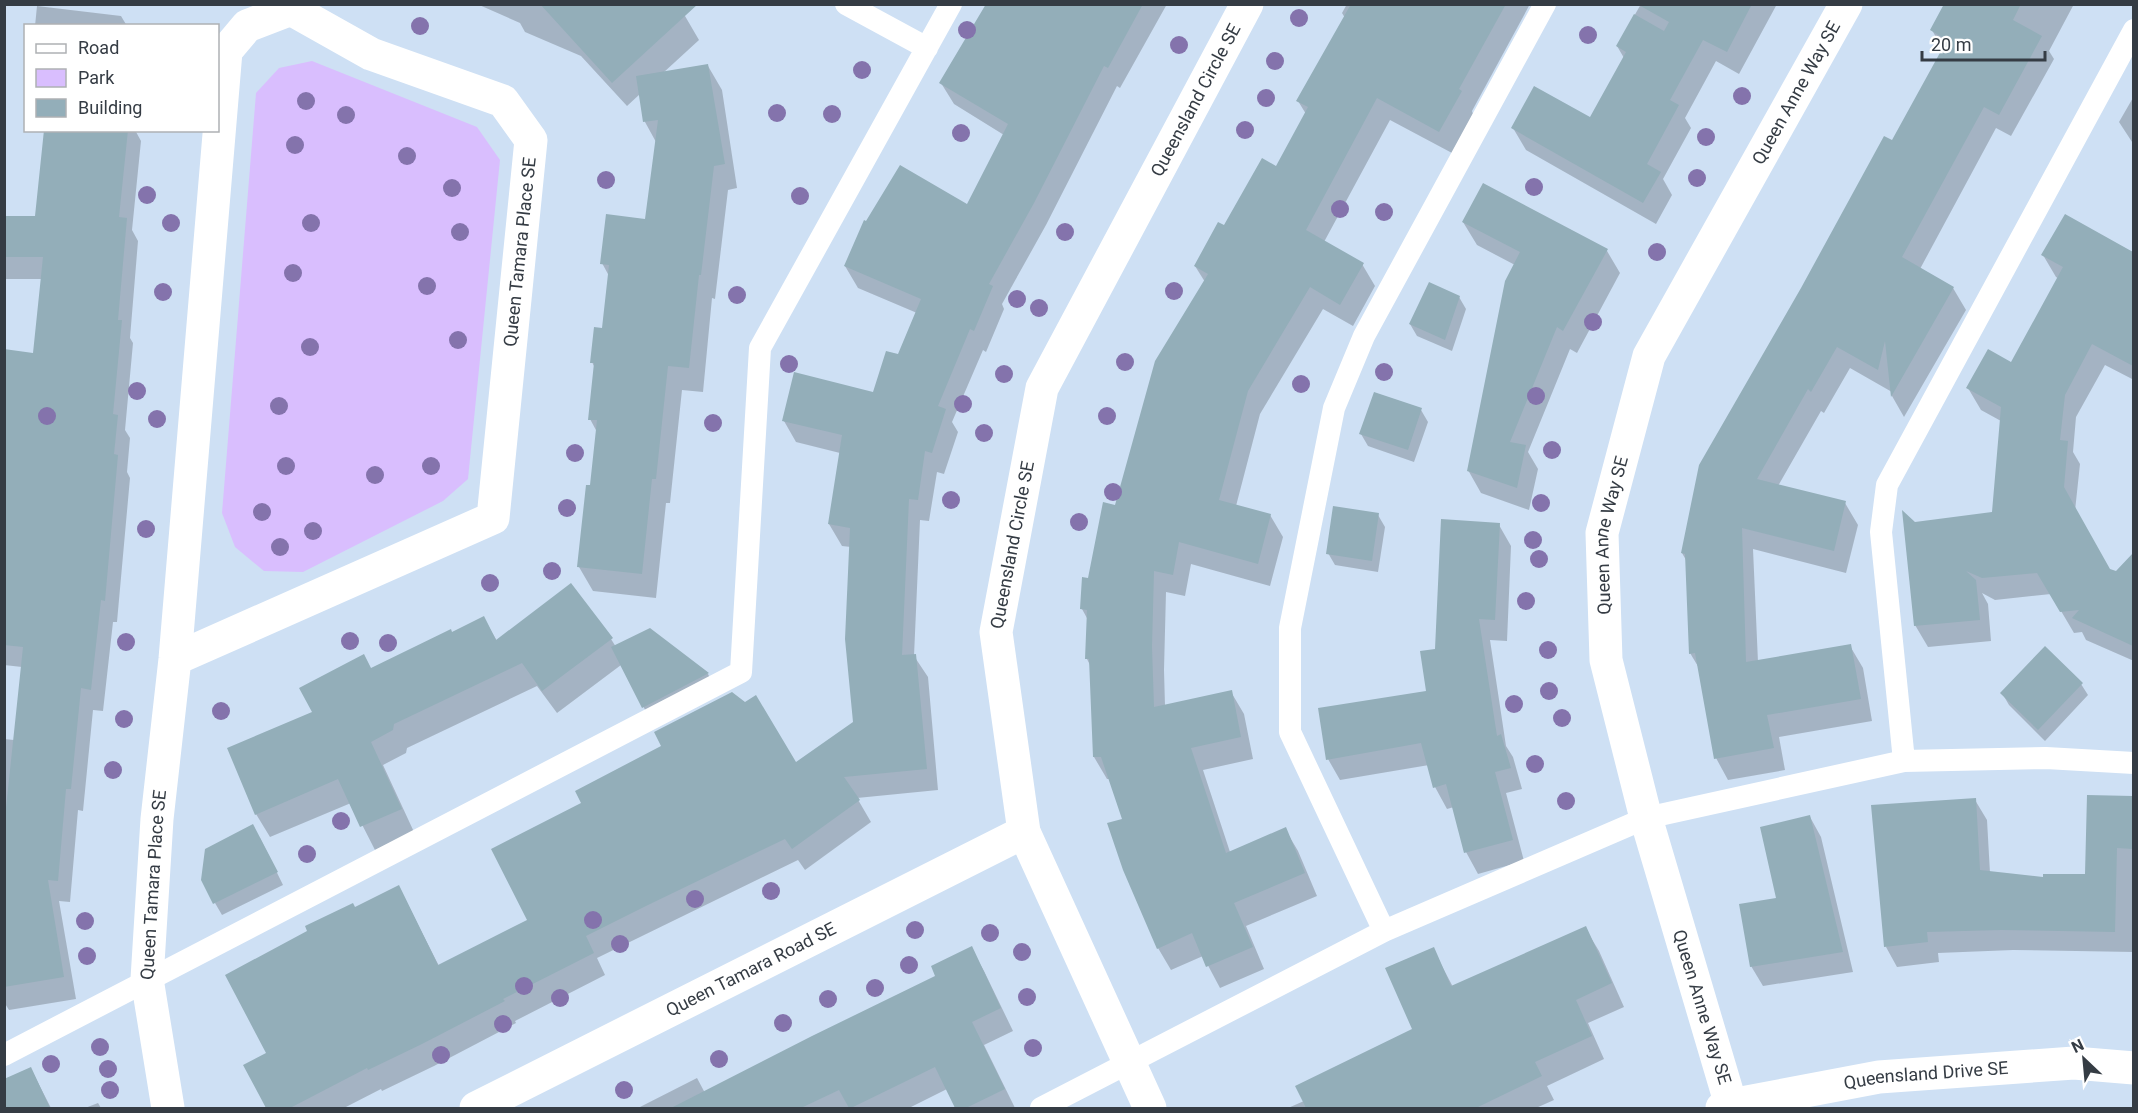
<svg xmlns="http://www.w3.org/2000/svg" width="2138" height="1113" font-family="Roboto,sans-serif">
	<style>
		.green { fill: #d9befe }
		.shadow { fill: #0003 }
		.building { fill: #93aeb9 }
		.lines { fill: none; stroke-linecap: round; stroke-linejoin: round }
		.service { stroke: #fff; stroke-width: 22 }
		.minor { stroke: #fff; stroke-width: 33 }
		.tertiary { stroke: #fff; stroke-width: 33 }
		.tree { fill: #8473ac }
		.labels { text-anchor: middle; stroke-width: 4.5; stroke-linejoin: round; paint-order: stroke }
		.street-label { font-size: 18px; fill: #353c44; stroke: #fff }
	</style>
	<rect width="100%" height="100%" fill="#cee0f4"/>
	<path class="green" d="M312,61L477,127L500,160L468,479L443,501L303,572L264,571L235,547L222,513L256,93L279,68Z"/>
	<path class="shadow" d="M477,4H608L685,16L699,40L663,73L708,66L722,90L737,188L728,190L715,299L712,298L703,392L682,390L670,503H666L656,598L593,591L579,567L591,487L597,432L590,419L595,368L592,362L604,330L609,276L602,263L646,220L656,142L645,122L640,94L627,106L581,56L525,32L520,23Z
		M989,4H1167L1120,88L1117,86L1046,225L1002,304L1004,309L986,352L983,350L952,422L958,432L944,474L937,472L929,521L920,520L914,656L928,677L938,790L857,798L871,822L805,870L798,860L597,958L605,975L515,1021L516,1023L434,1066L382,1091L381,1089L344,1108H267L245,1066L268,1053L354,909L399,887L439,966L529,920L796,764L854,723L851,547L842,546L829,524L840,453L796,442L784,421L874,393L899,356L917,313L858,288L845,266L967,206L1004,135L954,104L941,83Z
		M1347,4H1530L1472,111L1473,114L1452,153L1390,120L1324,242L1362,264L1375,286L1353,326L1323,309L1260,414L1236,506L1270,515L1283,537L1270,586L1191,564L1185,596L1166,592L1164,670L1165,706L1231,692L1244,714L1253,759L1203,770L1230,852L1285,829L1298,851L1317,896L1246,926L1264,969L1220,988L1203,956L1171,970L1158,948L1124,820L1110,779H1107L1094,757L1090,665L1087,659L1088,620L1082,609L1089,579L1205,282L1195,266L1224,227L1276,168L1306,114L1298,101L1345,18L1342,13Z
		M1641,4H1777L1739,74L1716,61L1685,118L1691,128L1663,179L1672,195L1656,224L1526,150L1513,128L1591,119L1624,58L1617,46Z
		M1945,4H2074L2049,51L2054,59L2011,136L1996,128L1920,269L1953,288L1966,310L1904,417L1892,396V392L1850,368L1824,413L1821,411L1778,486L1845,503L1858,525L1846,573L1753,549L1758,662L1850,646L1863,668L1872,721L1779,737L1785,770L1728,780L1716,758L1699,668L1690,653L1686,560L1682,553L1892,142L1943,50L1932,30Z
		M37,6L121,16L127,26H35Z
		M2134,96V145L2119,122Z
		M46,130H135L141,141L132,230L138,241L130,338L133,343L125,430L130,438L127,472L130,478L117,622H113L103,711L93,710L83,811L78,810L70,902L59,901L76,999L9,1010L4,1002V739L14,740L22,667L4,665V350L35,354L42,279H4V217L36,218Z
		M2065,216L2134,253V380L2105,365L2076,417L2073,452L2080,464L2075,511L2109,570L2134,581V661L2086,640L2082,632L2074,633L2051,594L1995,600L1982,593L1988,604L1991,641L1928,647L1915,625L1914,523L1993,513L2001,421L1981,410L1968,388L2012,364L2059,279L2056,277L2043,255Z
		M1463,222L1607,251L1620,273L1577,353L1570,349L1528,452L1538,469L1529,510L1481,493L1468,470L1515,265L1477,245Z
		M1459,297L1466,309L1452,351L1417,336L1410,324Z
		M1421,410L1428,422L1414,462L1368,446L1361,434Z
		M1378,515L1385,527L1378,572L1335,565L1328,553Z
		M1499,525L1511,546L1507,641L1490,640L1506,746L1513,757L1522,789L1506,793L1524,861L1478,874L1466,852L1454,807L1447,809L1435,787L1429,765L1340,780L1328,759L1428,692L1437,650Z
		M484,618L497,641L611,639L616,647L650,630L708,674L714,686L650,719L621,665L557,713L537,686L407,748L406,753L383,765L414,832L375,850L351,803L270,837L256,814L315,713L371,669Z
		M2081,684L2088,695L2045,741L2009,705L2002,693Z
		M2088,796L2134,797V952L2013,950L1938,953L1939,962L1897,967L1886,947L1975,800L1987,820L1990,873L2045,879L2087,876Z
		M1810,817L1821,837L1853,972L1763,986L1751,966Z
		M260,838L283,885L222,915L215,903Z
		M1585,928L1599,951L1624,1007L1588,1023L1604,1059L1547,1086L1554,1100L1536,1108H1288L1304,1101L1414,1029L1433,949L1453,987Z
		M971,948L984,971L1013,1031L984,1045L1015,1108H957L947,1089L909,1108H638L697,1078L705,1093L937,976Z
		M31,1069L51,1108H4V1081Z
		M98,1103L101,1108H85Z"/>
	<path class="building" d="M540,4H698L612,83Z
		M986,4H1143L1108,68L1104,66L1034,203L989,284L993,286L974,331L970,329L938,406L946,409L932,453L925,451L918,500L909,499L902,655L916,654L927,769L844,777L860,800L792,849L785,839L648,905L586,936L594,953L503,999L505,1001L422,1044L368,1070L367,1068L290,1108H266L243,1065L266,1053L225,975L307,931L305,926L353,903L355,907L399,885L438,965L527,920L491,849L581,803L575,791L661,746L654,732L732,692L745,702L756,695L796,762L853,722L845,639L850,528L828,524L842,435L782,421L794,372L873,392L886,351L898,354L921,299L844,266L864,220L866,221L900,165L967,204L1008,124L939,83Z
		M1351,4H1506L1459,89L1462,91L1439,132L1377,98L1306,230L1364,263L1340,305L1310,287L1248,391L1219,500L1271,514L1258,564L1179,542L1173,575L1154,571L1152,647L1154,707L1232,690L1241,737L1191,748L1226,853L1286,827L1305,873L1234,903L1253,947L1206,967L1192,933L1157,949L1123,870L1107,823L1122,819L1101,757H1093L1089,659H1085L1087,610L1080,609L1082,577L1088,578L1103,502L1115,505L1155,361L1208,274L1194,266L1218,222L1224,225L1262,158L1276,166L1308,107L1296,101Z
		M1637,4H1752L1727,52L1703,40L1670,100L1679,105L1647,164L1661,172L1643,203L1511,128L1534,86L1590,117L1626,52L1616,46L1634,14L1664,31L1669,22Z
		M1944,4H2021L2013,20L2042,36L1999,115L1984,107L1902,257L1954,287L1891,397L1885,341L1878,370L1837,347L1811,392L1808,389L1757,479L1846,501L1834,551L1742,528L1746,662L1851,644L1861,699L1767,715L1774,748L1714,759L1695,653L1689,654L1685,554L1681,553L1699,465L1801,288L1884,136L1892,140L1947,40L1930,30Z
		M708,64L725,164L714,166L701,275H699L689,368L668,366L656,479H652L642,574L577,567L586,485H590L597,420H588L594,363H590L594,327L602,328L609,265L600,264L606,214L645,219L658,120L643,122L636,76Z
		M44,130H128L119,217L127,218L118,320H122L113,414L118,415L114,454L118,455L105,601L101,600L91,690L81,688L71,789H66L58,881L48,880L64,977L4,987V808H6L23,647L4,645V349L33,353L43,257H4V216H35Z
		M1483,183L1608,249L1563,331L1557,327L1510,442L1526,445L1517,488L1467,471L1505,281L1520,252L1462,222Z
		M2065,214L2133,252V366L2092,344L2065,395L2060,440L2068,441L2064,487L2110,569L2116,571L2133,553V646L2072,618L2079,610L2060,612L2037,573L1982,578L1966,571L1976,580L1980,620L1914,626L1902,510L1915,522L1992,512L2001,407L1966,388L1988,349L2011,362L2063,267L2041,255Z
		M1429,282L1460,296L1445,340L1409,324Z
		M1374,392L1422,408L1408,450L1359,434Z
		M1333,506L1379,513L1372,561L1326,554Z
		M1441,519L1500,523L1495,620L1479,619L1497,736L1501,734L1511,768L1495,772L1513,840L1464,853L1446,784L1433,788L1421,743L1326,760L1318,708L1426,691L1420,651L1435,649Z
		M571,583L613,638L542,691L522,663L394,724L393,730L371,742L402,809L360,827L338,779L255,815L227,748L312,712L299,688L364,654L371,668L451,629L452,632L484,616L496,640Z
		M650,628L709,673L642,708L611,647Z
		M2045,646L2083,683L2038,730L2000,693Z
		M2087,795L2133,796V849L2117,848L2115,932L2001,930L1927,932L1928,942L1884,947L1871,805L1976,798L1980,870L2043,877V874H2085Z
		M1810,815L1843,952L1750,967L1739,904L1776,898L1760,827Z
		M253,824L278,872L213,904L201,880L205,849Z
		M1586,926L1612,983L1576,1000L1592,1036L1535,1062L1542,1076L1476,1108H1306L1295,1086L1412,1029L1385,968L1434,947L1451,986Z
		M972,946L1001,1008L972,1022L1005,1089L966,1108H955L935,1067L851,1108H849L839,1090L801,1108H671L812,1036L935,976L931,966Z
		M31,1067L50,1108H4V1079Z"/>
	<g class="lines">
		<path class="service" d="M846,4L927,48
			M1904,761L1881,532L1887,485L2134,30
			M1384,931L1290,732V628L1334,408L1364,336L1545,4
			M4,1055L741,672L760,348L951,4
			M1041,1108L1384,931L1646,818L1904,761L2046,758L2134,763"/>
		<g class="minor">
			<path id="s1" d="M1731,1105L1646,818L1606,660L1602,533L1649,356L1846,4"/>
			<path id="s2" d="M168,1108L147,979L157,819L175,659L226,51L247,26L291,9L371,54L503,101L531,140L493,518L175,659"/>
			<path id="s3" d="M476,1108L1024,832"/>
			<path id="s4" d="M1150,1108L1024,832L996,632L1042,388L1247,4"/>
		</g>
		<path class="tertiary" id="s5" d="M1722,1108L1731,1105L1879,1077L2074,1063L2134,1068"/>
	</g>
	<g class="tree">
		<circle cx="1299" cy="18" r="9"/>
		<circle cx="420" cy="26" r="9"/>
		<circle cx="967" cy="30" r="9"/>
		<circle cx="1588" cy="35" r="9"/>
		<circle cx="1179" cy="45" r="9"/>
		<circle cx="1275" cy="61" r="9"/>
		<circle cx="862" cy="70" r="9"/>
		<circle cx="1742" cy="96" r="9"/>
		<circle cx="1266" cy="98" r="9"/>
		<circle cx="306" cy="101" r="9"/>
		<circle cx="777" cy="113" r="9"/>
		<circle cx="832" cy="114" r="9"/>
		<circle cx="346" cy="115" r="9"/>
		<circle cx="1245" cy="130" r="9"/>
		<circle cx="961" cy="133" r="9"/>
		<circle cx="1706" cy="137" r="9"/>
		<circle cx="295" cy="145" r="9"/>
		<circle cx="407" cy="156" r="9"/>
		<circle cx="1697" cy="178" r="9"/>
		<circle cx="606" cy="180" r="9"/>
		<circle cx="1534" cy="187" r="9"/>
		<circle cx="452" cy="188" r="9"/>
		<circle cx="147" cy="195" r="9"/>
		<circle cx="800" cy="196" r="9"/>
		<circle cx="1340" cy="209" r="9"/>
		<circle cx="1384" cy="212" r="9"/>
		<circle cx="171" cy="223" r="9"/>
		<circle cx="311" cy="223" r="9"/>
		<circle cx="460" cy="232" r="9"/>
		<circle cx="1065" cy="232" r="9"/>
		<circle cx="1657" cy="252" r="9"/>
		<circle cx="293" cy="273" r="9"/>
		<circle cx="427" cy="286" r="9"/>
		<circle cx="1174" cy="291" r="9"/>
		<circle cx="163" cy="292" r="9"/>
		<circle cx="737" cy="295" r="9"/>
		<circle cx="1017" cy="299" r="9"/>
		<circle cx="1039" cy="308" r="9"/>
		<circle cx="1593" cy="322" r="9"/>
		<circle cx="458" cy="340" r="9"/>
		<circle cx="310" cy="347" r="9"/>
		<circle cx="1125" cy="362" r="9"/>
		<circle cx="789" cy="364" r="9"/>
		<circle cx="1384" cy="372" r="9"/>
		<circle cx="1004" cy="374" r="9"/>
		<circle cx="1301" cy="384" r="9"/>
		<circle cx="137" cy="391" r="9"/>
		<circle cx="1536" cy="396" r="9"/>
		<circle cx="963" cy="404" r="9"/>
		<circle cx="279" cy="406" r="9"/>
		<circle cx="47" cy="416" r="9"/>
		<circle cx="1107" cy="416" r="9"/>
		<circle cx="157" cy="419" r="9"/>
		<circle cx="713" cy="423" r="9"/>
		<circle cx="984" cy="433" r="9"/>
		<circle cx="1552" cy="450" r="9"/>
		<circle cx="575" cy="453" r="9"/>
		<circle cx="286" cy="466" r="9"/>
		<circle cx="431" cy="466" r="9"/>
		<circle cx="375" cy="475" r="9"/>
		<circle cx="1113" cy="492" r="9"/>
		<circle cx="951" cy="500" r="9"/>
		<circle cx="1541" cy="503" r="9"/>
		<circle cx="567" cy="508" r="9"/>
		<circle cx="262" cy="512" r="9"/>
		<circle cx="1079" cy="522" r="9"/>
		<circle cx="146" cy="529" r="9"/>
		<circle cx="313" cy="531" r="9"/>
		<circle cx="1533" cy="540" r="9"/>
		<circle cx="280" cy="547" r="9"/>
		<circle cx="1539" cy="559" r="9"/>
		<circle cx="552" cy="571" r="9"/>
		<circle cx="490" cy="583" r="9"/>
		<circle cx="1526" cy="601" r="9"/>
		<circle cx="350" cy="641" r="9"/>
		<circle cx="126" cy="642" r="9"/>
		<circle cx="388" cy="643" r="9"/>
		<circle cx="1548" cy="650" r="9"/>
		<circle cx="1549" cy="691" r="9"/>
		<circle cx="1514" cy="704" r="9"/>
		<circle cx="221" cy="711" r="9"/>
		<circle cx="1562" cy="718" r="9"/>
		<circle cx="124" cy="719" r="9"/>
		<circle cx="1535" cy="764" r="9"/>
		<circle cx="113" cy="770" r="9"/>
		<circle cx="1566" cy="801" r="9"/>
		<circle cx="341" cy="821" r="9"/>
		<circle cx="307" cy="854" r="9"/>
		<circle cx="771" cy="891" r="9"/>
		<circle cx="695" cy="899" r="9"/>
		<circle cx="593" cy="920" r="9"/>
		<circle cx="85" cy="921" r="9"/>
		<circle cx="915" cy="930" r="9"/>
		<circle cx="990" cy="933" r="9"/>
		<circle cx="620" cy="944" r="9"/>
		<circle cx="1022" cy="952" r="9"/>
		<circle cx="87" cy="956" r="9"/>
		<circle cx="909" cy="965" r="9"/>
		<circle cx="524" cy="986" r="9"/>
		<circle cx="875" cy="988" r="9"/>
		<circle cx="1027" cy="997" r="9"/>
		<circle cx="560" cy="998" r="9"/>
		<circle cx="828" cy="999" r="9"/>
		<circle cx="783" cy="1023" r="9"/>
		<circle cx="503" cy="1024" r="9"/>
		<circle cx="100" cy="1047" r="9"/>
		<circle cx="1033" cy="1048" r="9"/>
		<circle cx="441" cy="1055" r="9"/>
		<circle cx="719" cy="1059" r="9"/>
		<circle cx="51" cy="1064" r="9"/>
		<circle cx="108" cy="1069" r="9"/>
		<circle cx="110" cy="1090" r="9"/>
		<circle cx="624" cy="1090" r="9"/>
	</g>
	<g class="labels">
		<g class="street-label">
			<text dy="6" stroke="none"><textPath href="#s1" startOffset="1074">Queen Anne Way SE</textPath></text>
			<text dy="6" stroke="none"><textPath href="#s4" startOffset="1080">Queensland Circle SE</textPath></text>
			<text transform="translate(520 252) rotate(-84)" y="6">Queen Tamara Place SE</text>
			<text dy="6" stroke="none"><textPath href="#s1" startOffset="588">Queen Anne Way SE</textPath></text>
			<text dy="6" stroke="none"><textPath href="#s4" startOffset="594">Queensland Circle SE</textPath></text>
			<text dy="6" stroke="none"><textPath href="#s2" startOffset="225">Queen Tamara Place SE</textPath></text>
			<text dy="6" stroke="none"><textPath href="#s3" startOffset="308">Queen Tamara Road SE</textPath></text>
			<text transform="translate(1702 1007) rotate(73)" y="6">Queen Anne Way SE</text>
			<text dy="6" stroke="none"><textPath href="#s5" startOffset="207">Queensland Drive SE</textPath></text>
		</g>
	</g>
	<rect width="2138" height="1113" fill="none" stroke="#353c44" stroke-width="12"/>
	<rect x="24" y="24" width="195" height="108" fill="#ffffff" stroke="#aeb1b4" stroke-width="1.5"/>
	<rect x="36" y="44" width="30" height="9" fill="#ffffff" stroke="#aeb1b4" stroke-width="1.5"/>
	<text x="78" y="54" font-size="18" fill="#353c44">Road</text>
	<rect x="36" y="69" width="30" height="18" fill="#d9befe" stroke="#aeb1b4" stroke-width="1.5"/>
	<text x="78" y="84" font-size="18" fill="#353c44">Park</text>
	<rect x="36" y="99" width="30" height="18" fill="#93aeb9" stroke="#aeb1b4" stroke-width="1.5"/>
	<text x="78" y="114" font-size="18" fill="#353c44">Building</text>
	<g transform="translate(2084 1059) rotate(334)" stroke="#ffffff" stroke-width="4.5" paint-order="stroke">
	<path d="M0-4.5L10 22L0 15L-10 22Z" fill="#353c44"/>
	<text y="-9" font-size="16" font-weight="bold" text-anchor="middle" fill="#353c44">N</text>
	</g>
	<path d="M1922 51v9h123v-9" fill="none" stroke="#353c44" stroke-width="3"/>
	<text x="1931" y="51" font-size="18" fill="#353c44" stroke="#ffffff" stroke-width="4.5" paint-order="stroke">20 m</text>
</svg>
